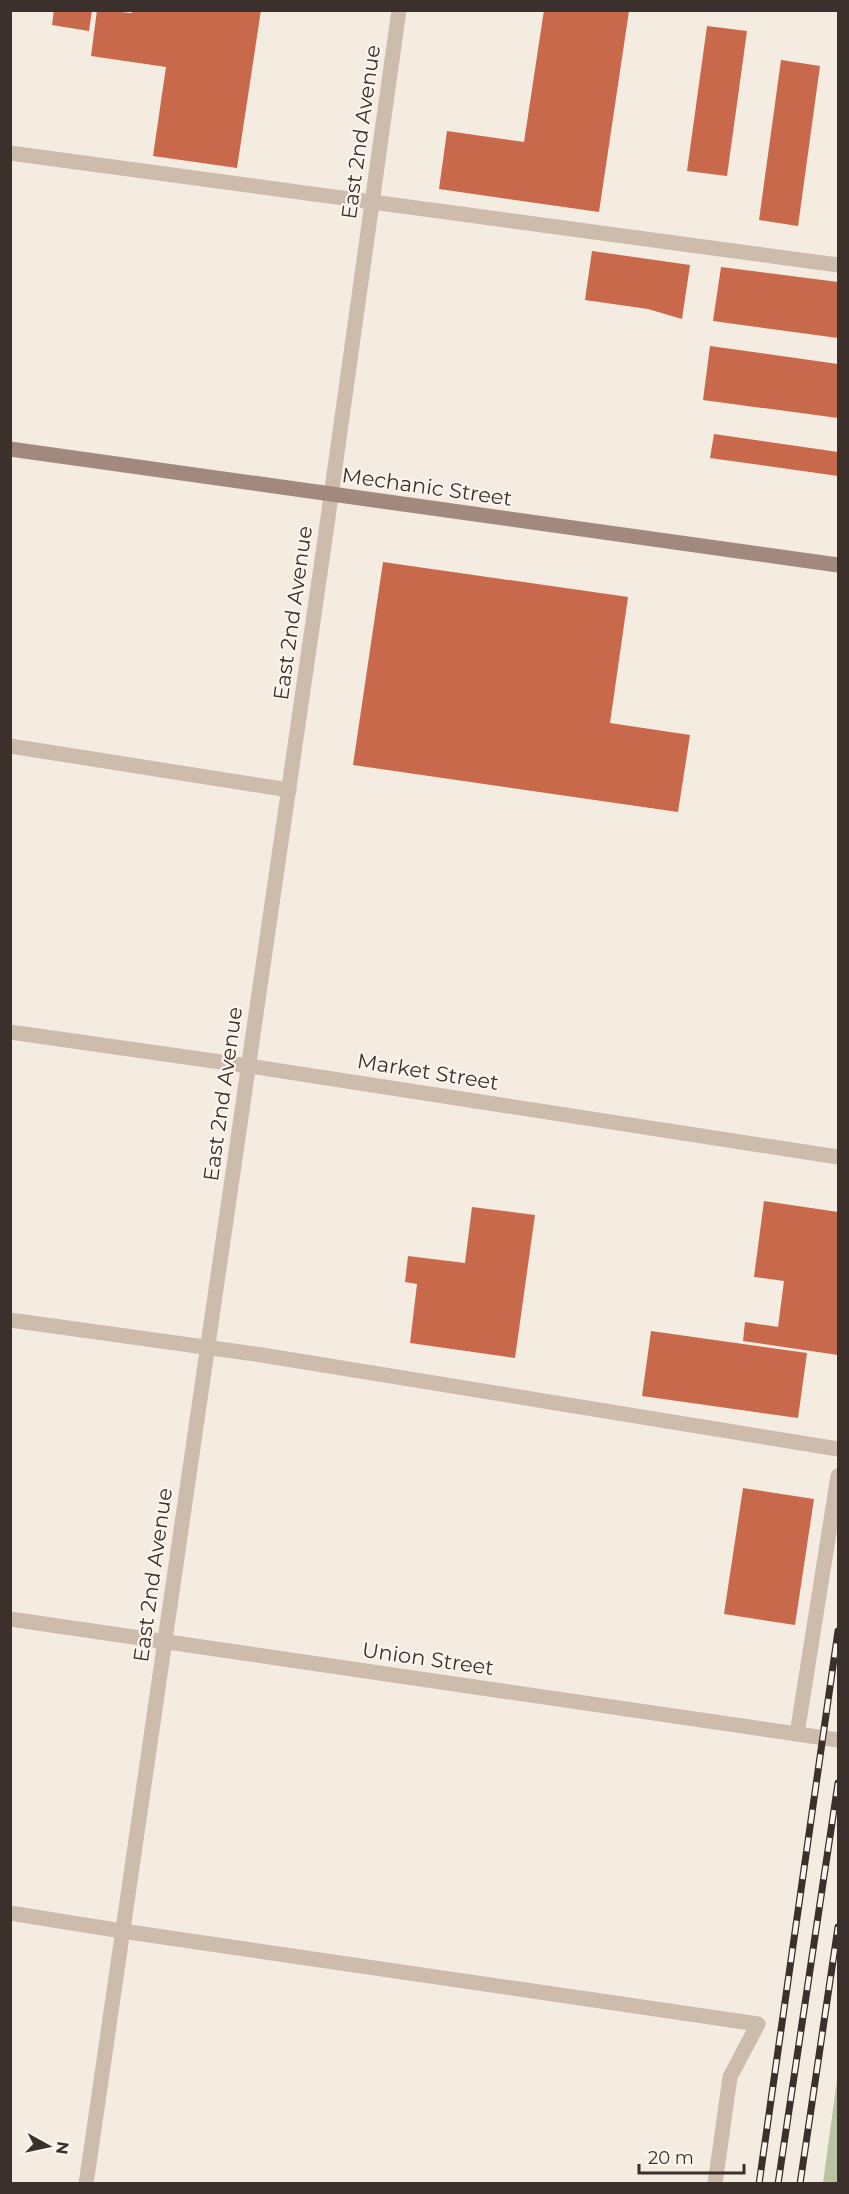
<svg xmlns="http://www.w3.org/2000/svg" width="849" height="2194" font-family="Montserrat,sans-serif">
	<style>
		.green { fill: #b8c4a0 }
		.building { fill: #c8694b }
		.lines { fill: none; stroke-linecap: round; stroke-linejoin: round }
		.lane { stroke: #cdbbac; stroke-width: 15 }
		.street { stroke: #cdbbac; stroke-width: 15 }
		.secondary { stroke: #a18a7d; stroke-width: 15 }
		.rail-casing { stroke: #3b302b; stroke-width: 7 }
		.rail { stroke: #fbf5ee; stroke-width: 4.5; stroke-dasharray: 14; stroke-linecap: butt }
		.labels { text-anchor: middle; stroke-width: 4.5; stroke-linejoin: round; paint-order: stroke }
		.street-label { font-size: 21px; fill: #3b302b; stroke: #fbf5ee }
	</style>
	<rect width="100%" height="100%" fill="#f4ebe1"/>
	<path class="green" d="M838,2073V2183H823Z"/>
	<path class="building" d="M54,10H92L89,31L52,25Z
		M97,10L132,13V10H261L237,168L153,156L166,67L91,56Z
		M544,10L629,11L599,212L439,189L447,131L524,142Z
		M707,26L747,31L727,176L687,171Z
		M781,60L820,66L798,226L759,220Z
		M592,251L690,265L682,319L648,309L585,300Z
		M721,267L838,282V338L713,321Z
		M710,346L838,364V418L703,400Z
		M714,434L838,452V476L710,458Z
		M383,562L628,597L610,723L690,735L678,812L353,765Z
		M764,1201L838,1212V1355L743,1341L745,1322L778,1327L784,1281L754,1277Z
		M472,1207L535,1215L515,1358L410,1343L417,1284L405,1282L408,1256L465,1263Z
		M651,1331L807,1353L798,1418L642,1396Z
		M743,1488L814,1499L795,1625L724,1614Z"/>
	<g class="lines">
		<path class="lane" d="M10,153L838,265
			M10,746L289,790
			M10,1320L262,1355L838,1449
			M797,1734L838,1476
			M10,1913L122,1931L758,2024L730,2077L715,2184"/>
		<path class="street" d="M10,1032L249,1066L838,1157
			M10,1619L838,1740
			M86,2184L324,546L399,10"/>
		<path class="secondary" d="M10,449L838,565"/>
		<defs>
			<path id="rail" d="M759,2184L838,1631
				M778,2184L838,1783
				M800,2184L838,1927"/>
		</defs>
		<use href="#rail" class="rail-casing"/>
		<use href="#rail" class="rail"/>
	</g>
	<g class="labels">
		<g class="street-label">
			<text transform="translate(361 132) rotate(-82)" y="7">East 2nd Avenue</text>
			<text transform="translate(427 487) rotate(8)" y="7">Mechanic Street</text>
			<text transform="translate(293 613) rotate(-82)" y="7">East 2nd Avenue</text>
			<text transform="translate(428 1072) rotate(9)" y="7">Market Street</text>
			<text transform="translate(223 1094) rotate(-82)" y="7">East 2nd Avenue</text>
			<text transform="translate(153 1575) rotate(-82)" y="7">East 2nd Avenue</text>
			<text transform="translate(428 1659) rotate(8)" y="7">Union Street</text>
		</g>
	</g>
	<rect width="849" height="2194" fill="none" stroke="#3b302b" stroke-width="24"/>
	<g transform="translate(48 2146) rotate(98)" stroke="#fbf5ee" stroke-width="4.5" paint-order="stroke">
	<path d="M0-4.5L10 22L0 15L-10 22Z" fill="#3b302b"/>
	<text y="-9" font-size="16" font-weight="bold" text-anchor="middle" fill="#3b302b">N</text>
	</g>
	<path d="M639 2164v9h105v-9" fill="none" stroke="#3b302b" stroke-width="3"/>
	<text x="648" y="2164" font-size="18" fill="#3b302b" stroke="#fbf5ee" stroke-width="4.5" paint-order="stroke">20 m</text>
</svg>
